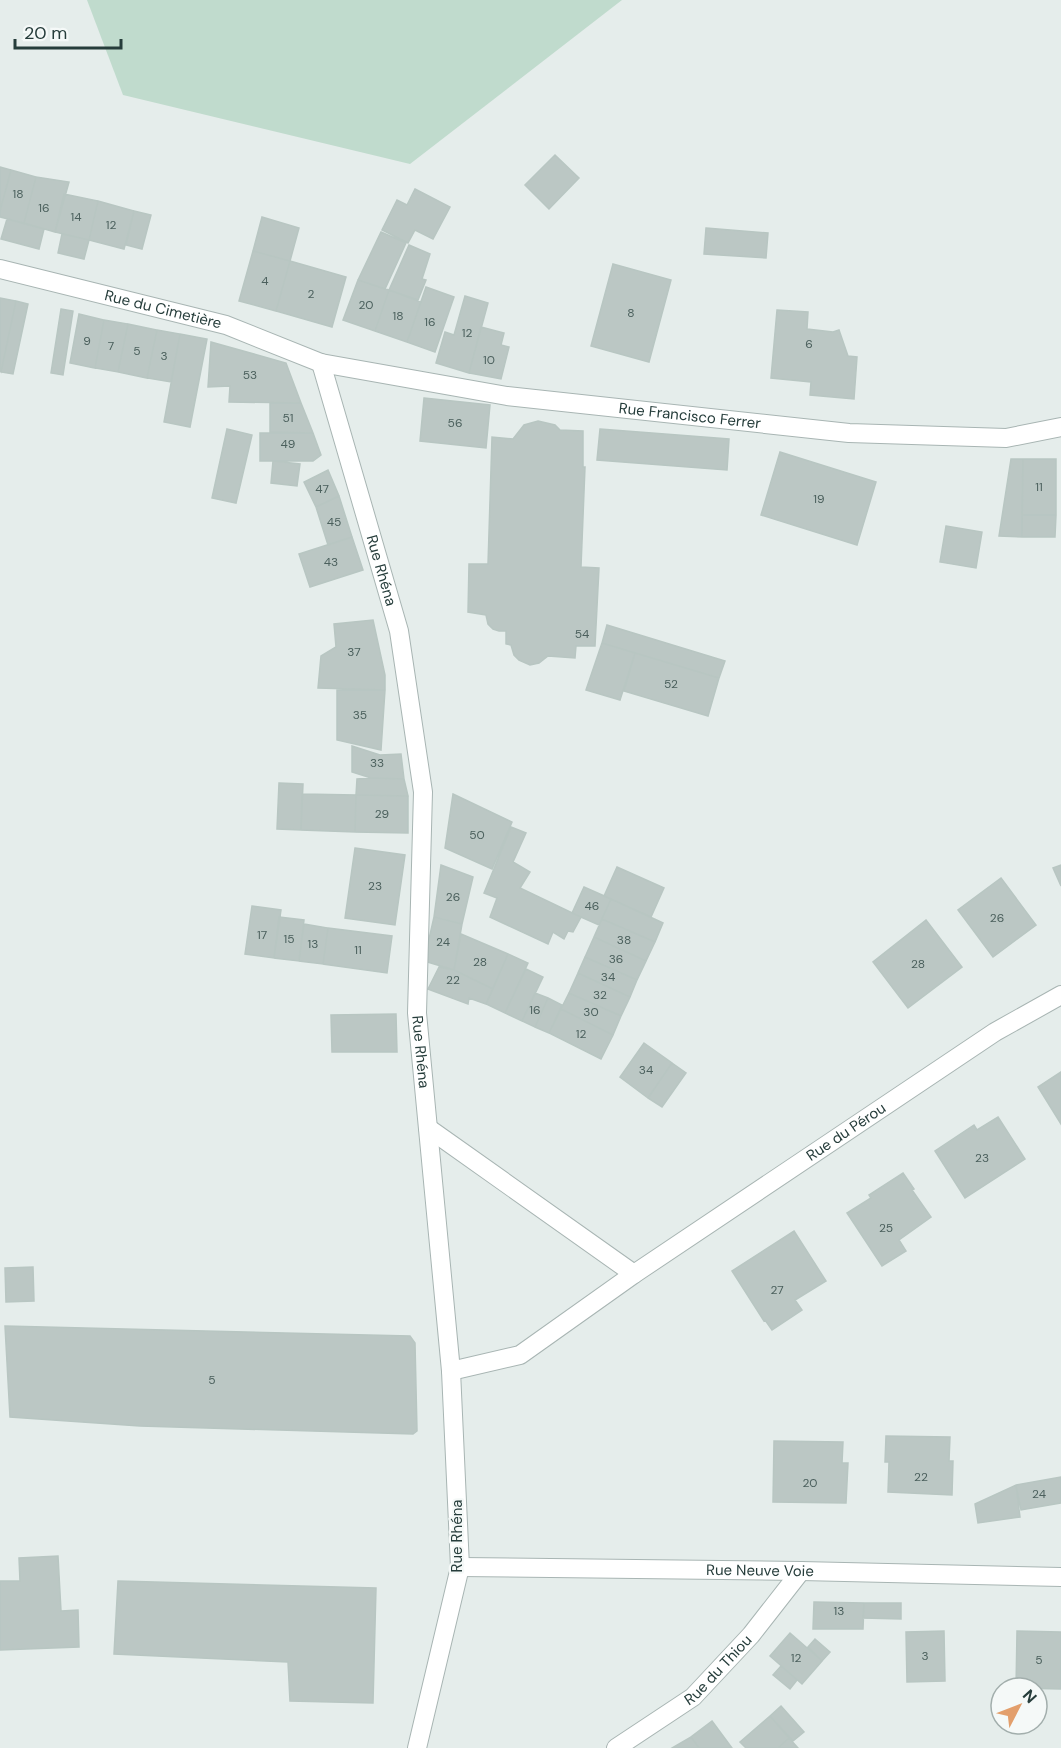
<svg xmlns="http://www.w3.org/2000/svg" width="1061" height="1748" font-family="'DM Sans',sans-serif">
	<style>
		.green { fill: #c0dbcd }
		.building { fill: #bbc7c4; stroke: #b8c6c2; stroke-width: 1.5 }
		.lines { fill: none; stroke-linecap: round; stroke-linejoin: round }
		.minor-casing { stroke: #a8b5b3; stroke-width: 20 }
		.tertiary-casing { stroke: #a8b5b3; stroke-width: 20 }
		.minor { stroke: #fff; stroke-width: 18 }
		.tertiary { stroke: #fff; stroke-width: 18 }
		.labels { text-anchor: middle; stroke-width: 4.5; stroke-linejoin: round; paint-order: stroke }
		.number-label { font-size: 12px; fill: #4b605d }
		.street-label { font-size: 15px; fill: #263d3b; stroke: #f5f9f8 }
	</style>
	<rect width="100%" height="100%" fill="#e5edeb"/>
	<path class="green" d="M87,0H622L410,164L123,95Z"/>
	<path class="building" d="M555,155L579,178L549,209L525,185Z
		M0,167L11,170L0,211Z
		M11,170L36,177L24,223L0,217V211Z
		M36,177L69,182L55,232L24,223Z
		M415,189L450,207L433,239L415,230L408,243L382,230L397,200L407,205Z
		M64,194L98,201L89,240L55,232Z
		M98,201L134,211L124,249L89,240Z
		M134,211L151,215L142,249L126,245Z
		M262,217L299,228L290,261L253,251Z
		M7,219L44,229L39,249L1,239Z
		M706,228L768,233L766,258L704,254Z
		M381,232L406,243L385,289L358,280Z
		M62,234L89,240L84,259L58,253Z
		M409,245L430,254L422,279L426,280L418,300L389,290Z
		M253,251L290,261L276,311L239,301Z
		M290,261L346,277L332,327L276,311Z
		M613,264L671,280L649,362L591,346Z
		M358,280L389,290L375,331L343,320Z
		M426,287L454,297L435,352L407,342Z
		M389,290L421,302L407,342L375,331Z
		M465,296L488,303L469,373L436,363L445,332L454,335Z
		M0,298L16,301L1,372L0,371Z
		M16,301L28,304L13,374L1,372Z
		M61,309L73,311L63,375L51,373Z
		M777,310L808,312L807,329L833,332L839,330L848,356L857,357L854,399L810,395L811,382L771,378Z
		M79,314L104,320L95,368L70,363Z
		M104,320L128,324L118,372L95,368Z
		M128,324L157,330L147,378L118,372Z
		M481,327L504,333L501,345L509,347L501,379L469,373Z
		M157,330L180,334L171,382L147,378Z
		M180,334L207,339L190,427L164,422Z
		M211,342L286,363L301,403L229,402L230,386L208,387Z
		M424,398L490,405L486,448L420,441Z
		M270,403H301L313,433L270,432Z
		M538,421L555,425L560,430L583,431V467H585L581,567L599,568L595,646H576L575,658L548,656L539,663L530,665L519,660L514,655L511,645L506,644V631H499L493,629L488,624L486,615L468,612L469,564H488L492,437L513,439L524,425Z
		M227,429L252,435L236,503L212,498Z
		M600,429L729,439L727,470L597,460Z
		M260,433H313L321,455L313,461H260Z
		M780,452L876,482L857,545L761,515Z
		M1011,459H1023L1022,537L999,536Z
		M1023,459H1056V515H1022Z
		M273,461L300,464L297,486L271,483Z
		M328,470L339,496L316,507L304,482Z
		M339,496L352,537L328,545L316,507Z
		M1022,515H1056L1055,537H1022Z
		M946,526L982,532L976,568L940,562Z
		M352,537L363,570L310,587L299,554Z
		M373,620L385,675V690L318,688L321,656L336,647L334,624Z
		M607,625L725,661L719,678L602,643Z
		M602,643L635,653L620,700L586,690Z
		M635,653L719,678L708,716L624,691Z
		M337,690H385L381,750L337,740Z
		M352,746L380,755L401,754L404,779L371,778L352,772Z
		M371,778L404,779L408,796L356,795L357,779Z
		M279,783L303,784L301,830L277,829Z
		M302,794L356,795L355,832L301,830Z
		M453,794L512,822L492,869L445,848Z
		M356,795L408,796V833L355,832Z
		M511,827L526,833L513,862L530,872L520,888L581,917L573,932L568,931L564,939L553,932L548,944L490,917L497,898L484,893Z
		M355,848L405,855L395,925L345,918Z
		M441,865L473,877L462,924L434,917Z
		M1061,865V886L1053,868Z
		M617,867L664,888L651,917L604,896Z
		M1001,878L1036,925L993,957L958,910Z
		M584,887L611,899L599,925L572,913Z
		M611,899L663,923L655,942L602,919Z
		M252,906L281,910L274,958L245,954Z
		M279,917L304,920L299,961L274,958Z
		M434,917L462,924L454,970L424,961Z
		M602,919L655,942L646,961L594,937Z
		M926,920L962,967L908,1008L873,962Z
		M304,924L328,928L323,964L299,961Z
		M328,928L392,936L387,973L323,964Z
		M461,934L508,954L493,989L454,970Z
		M594,937L646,961L637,980L585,957Z
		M508,954L528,963L505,1013L486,1004Z
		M585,957L637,980L630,997L578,973Z
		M439,967L454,970L493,989L486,1004L469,998L468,1004L428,989Z
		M526,969L543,977L522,1021L505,1013Z
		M578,973L630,997L621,1016L569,993Z
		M535,993L548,998L535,1027L522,1021Z
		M569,993L621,1016L613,1035L561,1009Z
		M548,998L562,1005L549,1033L535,1027Z
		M561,1009L613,1035L601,1059L549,1033Z
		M396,1014L397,1052H332L331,1015Z
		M644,1043L672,1063L648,1098L620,1077Z
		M672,1063L686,1073L662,1107L648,1098Z
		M1061,1072V1124L1038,1087Z
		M998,1117L1025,1159L965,1198L935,1151L974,1125L977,1130Z
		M903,1173L914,1189L912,1190L931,1217L899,1240L906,1251L882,1266L847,1213L871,1198L869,1195Z
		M794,1231L826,1281L795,1300L802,1310L772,1330L765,1320L764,1321L732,1271Z
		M33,1267L34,1301L6,1302L5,1268Z
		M5,1326L410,1336L415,1343L417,1431L413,1434L140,1426L10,1417Z
		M886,1436L950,1437L949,1461H953L952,1495L888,1492L889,1462H885Z
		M774,1441L843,1442L842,1463H848L846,1503L773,1502Z
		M1061,1477V1503L1021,1510L1016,1485Z
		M1016,1485L1020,1517L978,1523L975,1504Z
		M58,1556L61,1611L78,1610L79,1647L0,1650V1581H20L19,1558Z
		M118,1581L376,1588L373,1703L290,1701L288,1662L114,1654Z
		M814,1602L864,1603L863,1629H813Z
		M864,1603H901V1619L863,1618Z
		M944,1631L945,1681L907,1682L906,1632Z
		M1017,1631L1061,1632V1689L1016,1688Z
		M790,1633L822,1661L802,1684L770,1656Z
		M815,1639L830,1652L822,1661L808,1647Z
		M781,1666L797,1680L790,1689L773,1675Z
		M781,1706L804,1732L793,1741L770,1716Z
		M770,1716L789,1738L778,1748H746L740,1742Z
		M712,1721L732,1748H699L691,1737Z
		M691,1737L699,1748H672Z
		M789,1738L798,1748H778Z"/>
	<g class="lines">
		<defs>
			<g id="minor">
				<path id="s1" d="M0,269L226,325L321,363L507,396L849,433L1006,438L1061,427"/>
				<path d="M428,1128L634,1274"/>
				<path id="s2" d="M451,1371L520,1355L634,1274L995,1032L1061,995"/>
				<path id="s3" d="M460,1567L801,1571L1061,1577"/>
				<path id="s4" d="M616,1748L693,1697L751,1635L801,1571"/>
			</g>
			<g id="tertiary">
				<path id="s5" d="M321,363L399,631L423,792L417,1013L451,1371L460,1567L417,1748"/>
			</g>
		</defs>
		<use href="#minor" class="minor-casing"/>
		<use href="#tertiary" class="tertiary-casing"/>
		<use href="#minor" class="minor"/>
		<use href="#tertiary" class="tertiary"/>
	</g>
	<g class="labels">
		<g class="number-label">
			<text x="18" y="198">18</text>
			<text x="44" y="212">16</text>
			<text x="76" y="221">14</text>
			<text x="111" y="229">12</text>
			<text x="265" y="285">4</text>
			<text x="311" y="298">2</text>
			<text x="366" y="309">20</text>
			<text x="631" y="317">8</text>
			<text x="398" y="320">18</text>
			<text x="430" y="326">16</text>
			<text x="467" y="337">12</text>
			<text x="87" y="345">9</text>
			<text x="809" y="348">6</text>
			<text x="111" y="350">7</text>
			<text x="137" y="355">5</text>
			<text x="164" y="360">3</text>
			<text x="489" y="364">10</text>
			<text x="250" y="379">53</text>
			<text x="288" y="422">51</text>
			<text x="455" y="427">56</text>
			<text x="288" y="448">49</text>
			<text x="1039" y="491">11</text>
			<text x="322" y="493">47</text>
			<text x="819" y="503">19</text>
			<text x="334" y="526">45</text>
			<text x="331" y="566">43</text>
			<text x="582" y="638">54</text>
			<text x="354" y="656">37</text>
			<text x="671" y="688">52</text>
			<text x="360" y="719">35</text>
			<text x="377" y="767">33</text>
			<text x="382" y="818">29</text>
			<text x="477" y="839">50</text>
			<text x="375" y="890">23</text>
			<text x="453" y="901">26</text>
			<text x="592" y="910">46</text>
			<text x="997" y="922">26</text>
			<text x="262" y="939">17</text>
			<text x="289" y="943">15</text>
			<text x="624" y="944">38</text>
			<text x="443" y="946">24</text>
			<text x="313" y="948">13</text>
			<text x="358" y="954">11</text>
			<text x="616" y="963">36</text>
			<text x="480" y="966">28</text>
			<text x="918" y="968">28</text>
			<text x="608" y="981">34</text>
			<text x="453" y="984">22</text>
			<text x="600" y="999">32</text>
			<text x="535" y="1014">16</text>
			<text x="591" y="1016">30</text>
			<text x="581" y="1038">12</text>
			<text x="646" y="1074">34</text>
			<text x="982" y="1162">23</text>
			<text x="886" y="1232">25</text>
			<text x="777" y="1294">27</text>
			<text x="212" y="1384">5</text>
			<text x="921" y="1481">22</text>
			<text x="810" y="1487">20</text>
			<text x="1039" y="1498">24</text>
			<text x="839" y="1615">13</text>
			<text x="925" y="1660">3</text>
			<text x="796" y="1662">12</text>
			<text x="1039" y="1664">5</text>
		</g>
		<g class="street-label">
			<text dy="5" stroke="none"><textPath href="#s1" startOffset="168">Rue du Cimetière</textPath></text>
			<text dy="5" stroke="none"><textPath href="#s1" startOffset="708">Rue Francisco Ferrer</textPath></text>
			<text dy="5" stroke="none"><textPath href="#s5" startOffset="216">Rue Rhéna</textPath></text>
			<text dy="5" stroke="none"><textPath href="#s5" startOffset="702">Rue Rhéna</textPath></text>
			<text dy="5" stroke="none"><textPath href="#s2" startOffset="466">Rue du Pérou</textPath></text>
			<text transform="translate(457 1536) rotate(-90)" y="5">Rue Rhéna</text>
			<text dy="5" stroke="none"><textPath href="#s3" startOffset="300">Rue Neuve Voie</textPath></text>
			<text dy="5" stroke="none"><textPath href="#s4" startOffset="129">Rue du Thiou</textPath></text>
		</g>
	</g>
	<g transform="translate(1019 1706) rotate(48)"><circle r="28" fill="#f5f9f8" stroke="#a2aeac" stroke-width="1.5"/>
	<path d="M0-4.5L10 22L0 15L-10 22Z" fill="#e39f6c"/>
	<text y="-9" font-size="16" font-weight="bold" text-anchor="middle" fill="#263d3b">N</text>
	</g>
	<path d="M15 39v9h106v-9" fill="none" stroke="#263d3b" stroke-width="3"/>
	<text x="24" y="39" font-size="18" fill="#263d3b" stroke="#f5f9f8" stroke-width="4.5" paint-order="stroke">20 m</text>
</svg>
